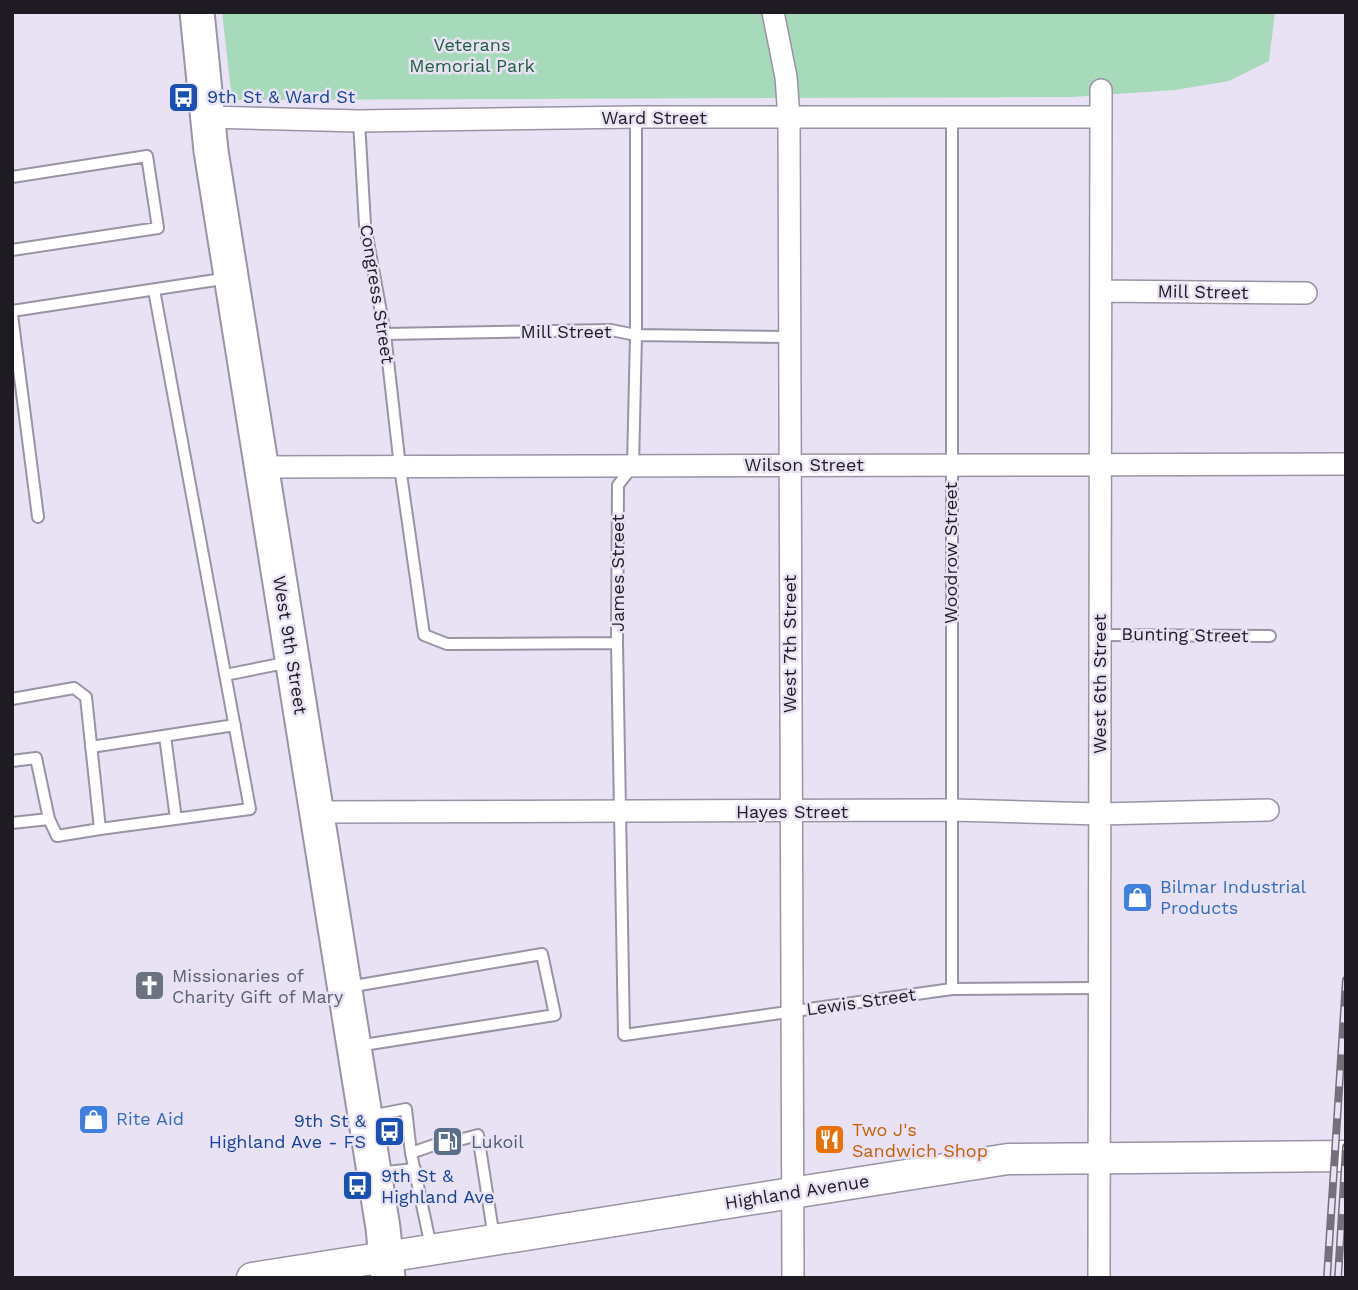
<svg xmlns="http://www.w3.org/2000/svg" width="1358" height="1290" font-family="'Work Sans',sans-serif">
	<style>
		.green { fill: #a7daba }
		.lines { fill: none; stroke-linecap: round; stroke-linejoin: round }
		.lane-casing { stroke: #9993a4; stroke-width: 14 }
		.street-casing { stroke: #9993a4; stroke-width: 24 }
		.secondary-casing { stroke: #9993a4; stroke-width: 33 }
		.primary-casing { stroke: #9993a4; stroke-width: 37 }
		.lane { stroke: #fff; stroke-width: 10 }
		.street { stroke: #fff; stroke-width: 21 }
		.secondary { stroke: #fff; stroke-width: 30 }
		.primary { stroke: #fff; stroke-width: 33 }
		.rail-casing { stroke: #746f7b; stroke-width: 8 }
		.rail { stroke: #e9e2f5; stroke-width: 5; stroke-dasharray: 16; stroke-linecap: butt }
		.labels { text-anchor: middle; stroke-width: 5; stroke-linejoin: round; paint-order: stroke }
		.park-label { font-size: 18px; fill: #1e5f3e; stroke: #e9e2f5 }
		.transit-label { font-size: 18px; fill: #164399; stroke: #e9e2f5; text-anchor: start }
		.street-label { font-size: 18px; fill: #1e1b22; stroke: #e9e2f5 }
		.shop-label { font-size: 18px; fill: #366cbe; stroke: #e9e2f5; text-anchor: start }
		.worship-label { font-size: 18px; fill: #5b616d; stroke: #e9e2f5; text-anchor: start }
		.food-label { font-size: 18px; fill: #c56008; stroke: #e9e2f5; text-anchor: start }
		.service-label { font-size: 18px; fill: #4e5e75; stroke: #e9e2f5; text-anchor: start }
	</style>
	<rect width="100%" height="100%" fill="#e9e2f5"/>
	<path class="green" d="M222,12H1275L1269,61L1229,81L1175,90L1073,97L232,100Z"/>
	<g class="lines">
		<defs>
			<path id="lane" d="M636,117V335L633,466L618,485L617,643L624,1035L952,989L1100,988
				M952,118V989
				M359,121L365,225L385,334L400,467L424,635L447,644L617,643
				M12,177L147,156L158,228L12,250
				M12,311L229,278
				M12,315L38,517
				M385,334L611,330L636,335L790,337
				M1100,635L1270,636
				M225,675L290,662
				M12,699L74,688L86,697L100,829L57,836L49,819
				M165,736L176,819
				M91,747L235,725
				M12,761L36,758L49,819L12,823
				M100,829L250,809L154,290
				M348,987L542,954L555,1015L357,1046
				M370,1116L406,1109L411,1153
				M463,1139L478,1135L494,1238
				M377,1173L415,1169
				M431,1247L411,1153L434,1145"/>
			<path id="street" d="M773,12L786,77L789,118L793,1278
				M208,117L359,121L636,117H1101
				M1101,291L1306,293
				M262,467L1346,464
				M317,812L952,810L1100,814L1268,810
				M1099,1278L1101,90"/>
			<path id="secondary" d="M252,1278L1008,1159L1346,1156"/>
			<path id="primary" d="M197,12L211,151L383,1228L388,1278"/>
		</defs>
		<use href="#lane" class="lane-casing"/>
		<use href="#street" class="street-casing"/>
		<use href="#secondary" class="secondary-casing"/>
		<use href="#primary" class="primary-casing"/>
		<use href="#lane" class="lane"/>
		<use href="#street" class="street"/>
		<use href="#secondary" class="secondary"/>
		<use href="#primary" class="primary"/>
		<defs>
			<path id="rail" d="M1327,1278L1346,980
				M1338,1278L1346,1147"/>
		</defs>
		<use href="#rail" class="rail-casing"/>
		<use href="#rail" class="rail"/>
	</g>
	<defs>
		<symbol id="bus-square" viewBox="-11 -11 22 22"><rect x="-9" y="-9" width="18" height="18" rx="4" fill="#1a4fb4" stroke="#e9e2f5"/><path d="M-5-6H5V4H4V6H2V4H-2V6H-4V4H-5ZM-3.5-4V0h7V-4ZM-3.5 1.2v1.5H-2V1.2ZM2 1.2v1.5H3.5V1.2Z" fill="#fff"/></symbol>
		<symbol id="shop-square" viewBox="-11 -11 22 22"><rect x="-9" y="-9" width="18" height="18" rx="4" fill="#3f7fe0" stroke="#e9e2f5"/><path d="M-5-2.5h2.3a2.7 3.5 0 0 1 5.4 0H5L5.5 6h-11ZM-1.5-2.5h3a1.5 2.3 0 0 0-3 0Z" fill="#fff"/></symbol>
		<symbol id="church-square" viewBox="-11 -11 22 22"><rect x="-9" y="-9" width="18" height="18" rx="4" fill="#6b7280" stroke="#e9e2f5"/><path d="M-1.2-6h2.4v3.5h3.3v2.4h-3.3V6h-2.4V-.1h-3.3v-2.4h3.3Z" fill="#fff"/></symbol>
		<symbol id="restaurant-square" viewBox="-11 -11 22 22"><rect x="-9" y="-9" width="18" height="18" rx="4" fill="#e8710a" stroke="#e9e2f5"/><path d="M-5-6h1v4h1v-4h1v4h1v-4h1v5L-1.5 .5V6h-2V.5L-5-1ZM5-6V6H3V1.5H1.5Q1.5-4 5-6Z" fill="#fff"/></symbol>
		<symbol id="fuel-square" viewBox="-11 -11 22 22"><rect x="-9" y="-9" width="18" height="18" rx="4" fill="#5c6f8a" stroke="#e9e2f5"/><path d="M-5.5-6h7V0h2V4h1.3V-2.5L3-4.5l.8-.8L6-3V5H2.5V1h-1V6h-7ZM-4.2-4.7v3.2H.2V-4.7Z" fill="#fff"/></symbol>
	</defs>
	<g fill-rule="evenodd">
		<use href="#bus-square" x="166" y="80" width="35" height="35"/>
		<use href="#shop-square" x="1120" y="880" width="35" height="35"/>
		<use href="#church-square" x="132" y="968" width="35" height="35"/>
		<use href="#shop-square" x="76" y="1102" width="35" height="35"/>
		<use href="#bus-square" x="372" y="1114" width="35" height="35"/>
		<use href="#restaurant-square" x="812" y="1122" width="35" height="35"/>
		<use href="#fuel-square" x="430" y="1124" width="35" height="35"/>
		<use href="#bus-square" x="340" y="1168" width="35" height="35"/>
	</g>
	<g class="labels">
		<g class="park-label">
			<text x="472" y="51">Veterans<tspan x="472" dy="21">Memorial Park</tspan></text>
		</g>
		<g class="transit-label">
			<text x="207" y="103">9th St &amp; Ward St</text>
			<text x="366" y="1127" text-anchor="end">9th St &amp;<tspan x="366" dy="21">Highland Ave - FS</tspan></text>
			<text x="381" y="1182">9th St &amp;<tspan x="381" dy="21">Highland Ave</tspan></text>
		</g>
		<g class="street-label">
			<text x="654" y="124">Ward Street</text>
			<text transform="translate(1203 292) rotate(1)" y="6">Mill Street</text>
			<text transform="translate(377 294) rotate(81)" y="6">Congress Street</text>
			<text x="566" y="338">Mill Street</text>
			<text x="804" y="471">Wilson Street</text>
			<text transform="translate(951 553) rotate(-90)" y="6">Woodrow Street</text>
			<text transform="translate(618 573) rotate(-90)" y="6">James Street</text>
			<text transform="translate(1185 635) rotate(1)" y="6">Bunting Street</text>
			<text transform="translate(790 644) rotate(-90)" y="6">West 7th Street</text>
			<text transform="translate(290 645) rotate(81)" y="6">West 9th Street</text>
			<text transform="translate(1100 684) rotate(-90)" y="6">West 6th Street</text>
			<text x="792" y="818">Hayes Street</text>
			<text transform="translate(861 1002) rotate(-8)" y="6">Lewis Street</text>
			<text transform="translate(797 1192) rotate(-9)" y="6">Highland Avenue</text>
		</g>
		<g class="shop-label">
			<text x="1160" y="893">Bilmar Industrial<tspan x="1160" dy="21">Products</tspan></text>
			<text x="116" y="1125">Rite Aid</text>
		</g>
		<g class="worship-label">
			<text x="172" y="982">Missionaries of<tspan x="172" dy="21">Charity Gift of Mary</tspan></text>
		</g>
		<g class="food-label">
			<text x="852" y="1136">Two J's<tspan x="852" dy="21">Sandwich Shop</tspan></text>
		</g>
		<g class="service-label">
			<text x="471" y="1148">Lukoil</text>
		</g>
	</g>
	<rect width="1358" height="1290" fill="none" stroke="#1e1b22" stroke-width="28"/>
</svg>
